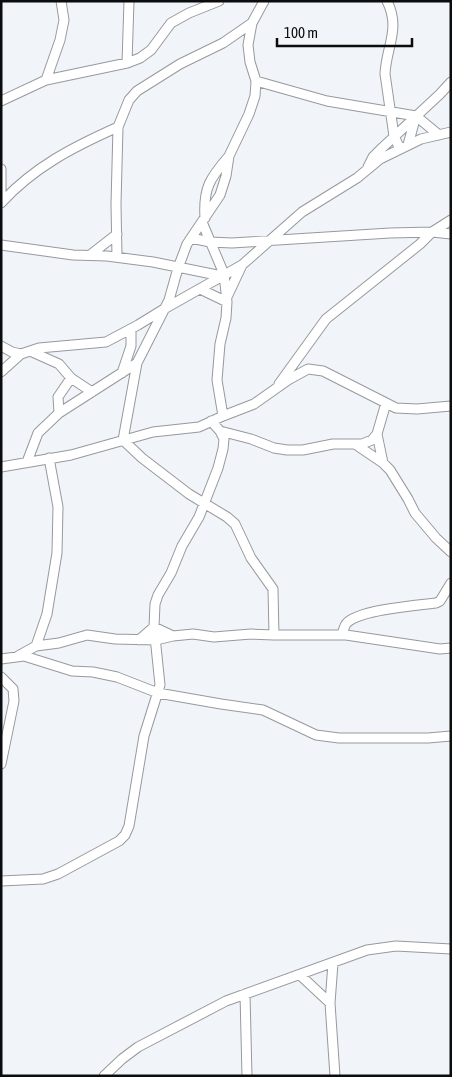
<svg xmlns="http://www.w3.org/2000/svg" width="452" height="1077" font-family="'Asap Condensed',sans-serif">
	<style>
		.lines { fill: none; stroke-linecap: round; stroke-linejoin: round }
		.street-casing { stroke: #969a9d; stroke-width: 11 }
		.street { stroke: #fff; stroke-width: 9 }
	</style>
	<rect width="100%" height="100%" fill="#f1f4f8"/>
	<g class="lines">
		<defs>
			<path id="street" d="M264,1L252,23L248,45L250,62L256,81L255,96L249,114L229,156L226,176L220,195L187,244L178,268L169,300L137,363L123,440L142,458L189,494L227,517L235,524L251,558L273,589L274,635
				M387,1C401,29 386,47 385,74L394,136L400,149
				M127,63L129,1
				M46,80L60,40L64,20L61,1
				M256,81L327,101L416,116L439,135
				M1,101L46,80L127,63L140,58L151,50L171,23L189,13L219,1
				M408,145L415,119
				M368,167L373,157L382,148L440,94L451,82
				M1,169V195
				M1,203C34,167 73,147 118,127
				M205,218C203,188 210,178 229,156
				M202,222L224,274L227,302L226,318L220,344L217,380L223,416
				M191,238L210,242L232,243L390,233L432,232L451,234
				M1,245L73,255L107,256L153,262L222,276
				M90,255L117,234
				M117,257L116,204L118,127L129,100L137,91L180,64L223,43L252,23
				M200,289L227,302
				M227,297L242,265
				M1,346L12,352L21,354
				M30,351L59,364L71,378L92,392
				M1,372L21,354L39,348L106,342L138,325L164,309L242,265L302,212L357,178L380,159L421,139L451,132
				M122,373L131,346V329
				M279,384L326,319L420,244L432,232L451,220
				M59,413L58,397L71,378
				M220,431L251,439L274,448L287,450H303L333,444H362L372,440L377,434L386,403
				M377,434L383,463
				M355,444L383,463L390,470L408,499L415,513L436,538L451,552
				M27,462L38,433L59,413L137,363
				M1,467L71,455L153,432L199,427L223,416L254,404L288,380L308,369L323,371L396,408L417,409L451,406
				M342,635C343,631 344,627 346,624C356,610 418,605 436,603L440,601L451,583
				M139,640L154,627L173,636
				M36,646L59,643L87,635L115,639L156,640L173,636L193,634L214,637L251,634L274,635H346L440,649L451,648
				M18,656L36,646L47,614L57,553L58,507L49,458
				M1,659L24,656L72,671L93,672L117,677L158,693L221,704L263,710L316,735L339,738H428L451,736
				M1,677L13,689L14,701L1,764
				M1,881L43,879L58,874L119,841L125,835L129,826L144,736L160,685L154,627L155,604L158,595L171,573L182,546L199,517L218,468L223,449L224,439L220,431L211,421
				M333,963L330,1003L335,1076
				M300,975L330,1003
				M245,994L247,1076
				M104,1076L122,1059L138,1047L226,1001L367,950L396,946L451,949"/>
		</defs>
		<use href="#street" class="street-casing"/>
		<use href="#street" class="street"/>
	</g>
	<rect width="452" height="1077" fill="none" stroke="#0b0c0d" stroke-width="5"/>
	<path d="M277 38v8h135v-8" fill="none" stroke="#0b0c0d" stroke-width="2.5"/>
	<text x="284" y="38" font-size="15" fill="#0b0c0d" stroke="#f1f4f8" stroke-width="4" paint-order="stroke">100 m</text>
</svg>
